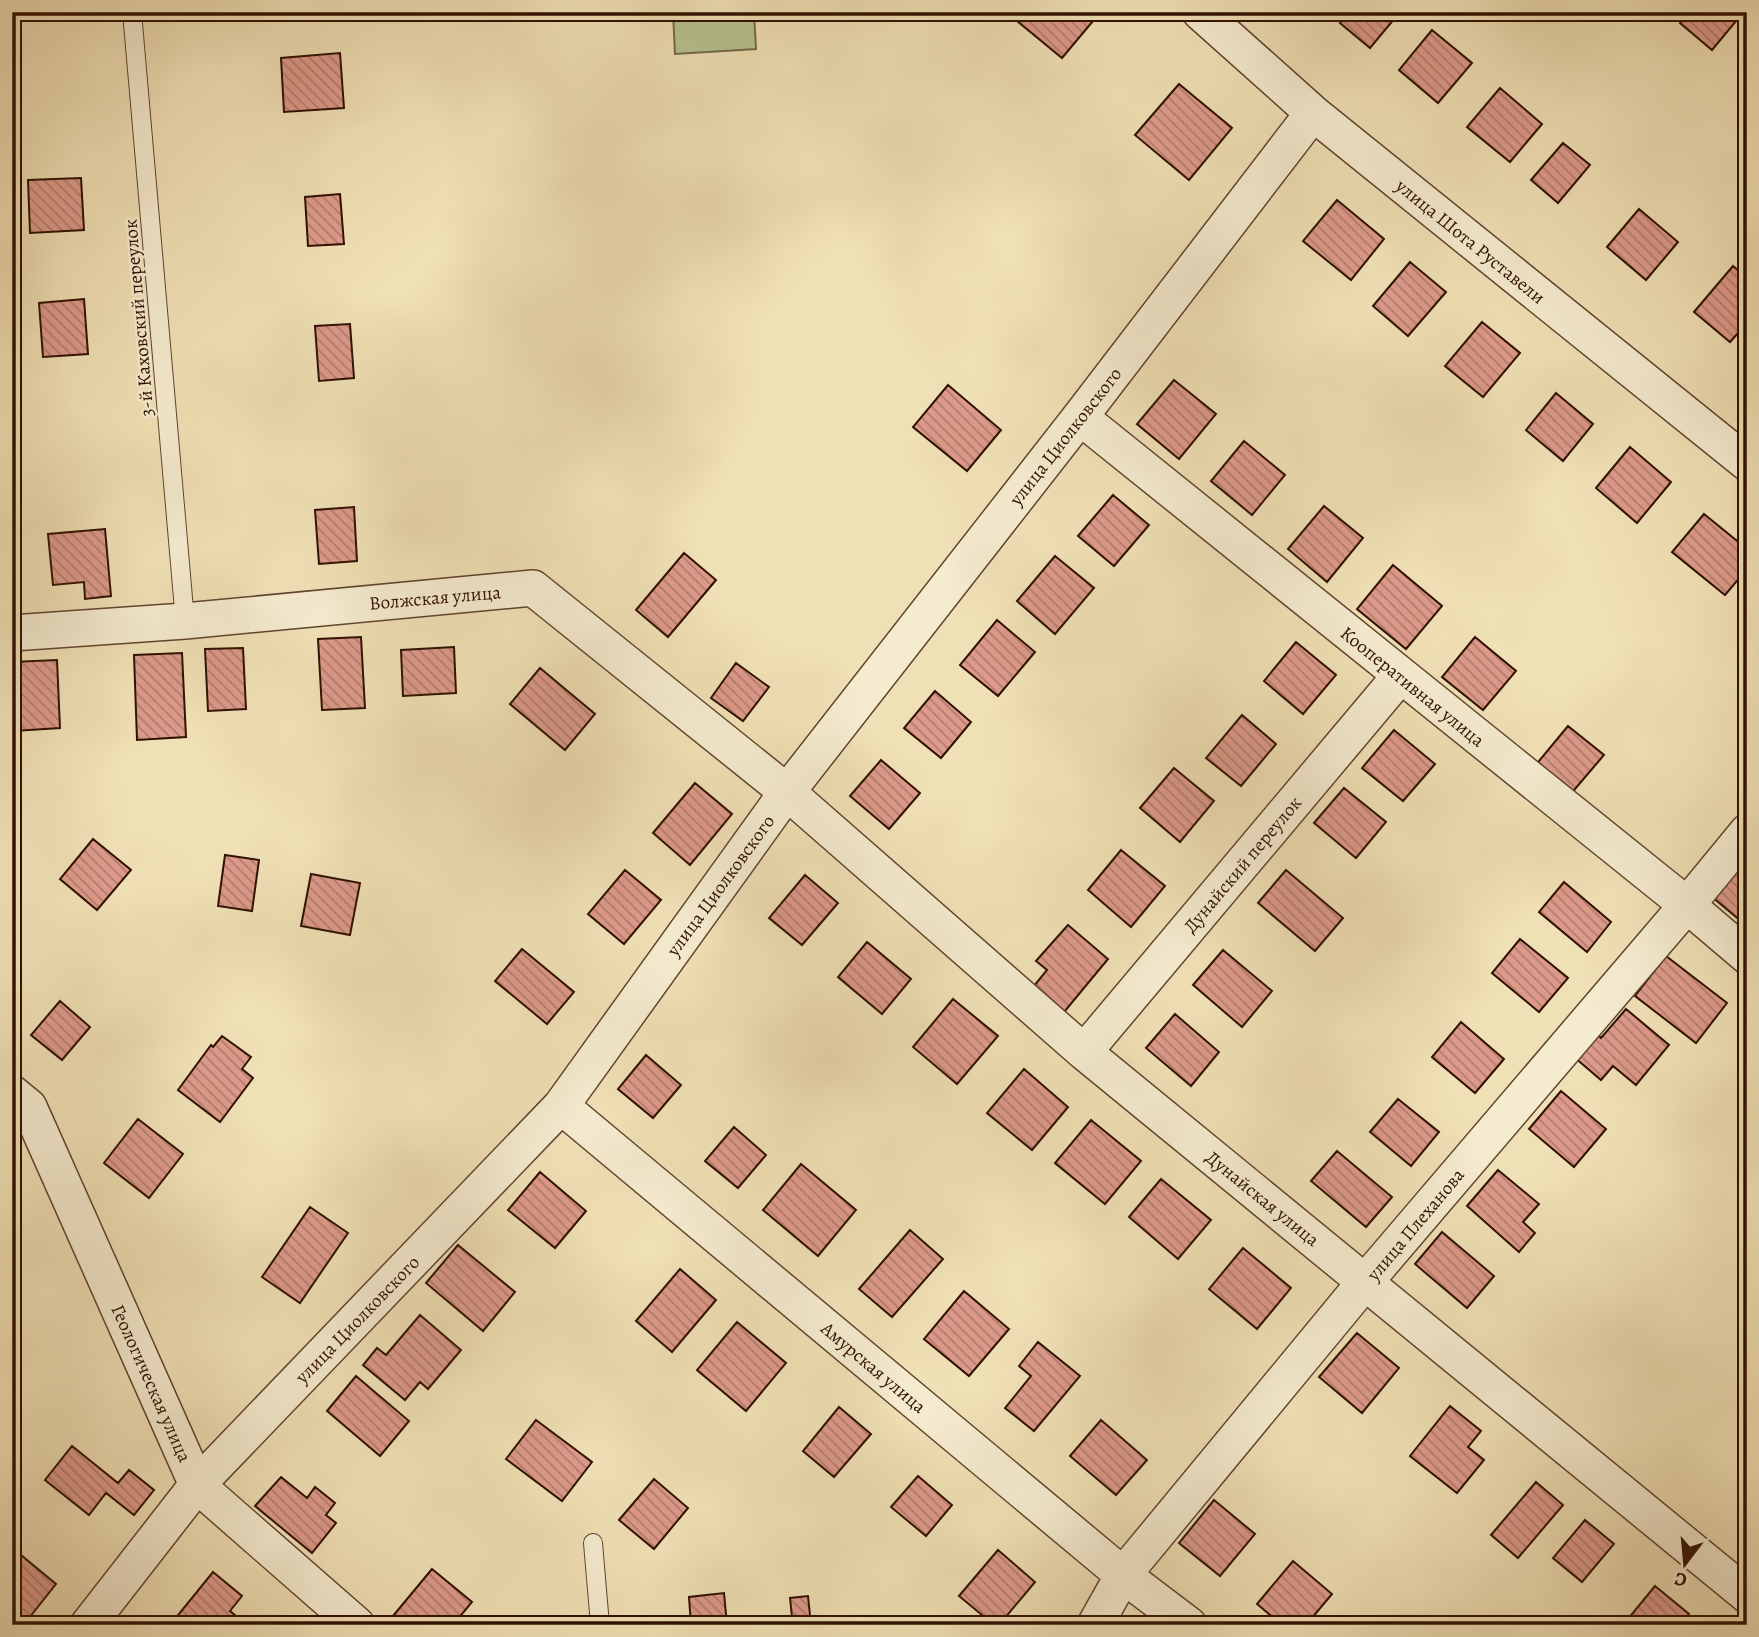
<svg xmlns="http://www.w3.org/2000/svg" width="1759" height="1637" font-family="Alegreya,serif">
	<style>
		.garden { fill: #b6c390; stroke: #736a49; stroke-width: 2 }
		.building { fill: url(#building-back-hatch); stroke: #301002; stroke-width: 2 }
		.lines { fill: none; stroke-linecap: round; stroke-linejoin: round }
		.lane-casing { stroke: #60442f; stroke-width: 20 }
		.street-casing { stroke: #60442f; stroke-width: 38 }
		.lane { stroke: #f5ebcf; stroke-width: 18 }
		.street { stroke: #f5ebcf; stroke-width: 35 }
		.labels { text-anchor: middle; stroke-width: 5; stroke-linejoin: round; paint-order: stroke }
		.street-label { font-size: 19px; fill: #301002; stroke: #f5ebcf }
	</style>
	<defs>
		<pattern id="building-back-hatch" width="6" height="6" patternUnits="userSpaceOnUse" patternTransform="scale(1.75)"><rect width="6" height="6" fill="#dd9a8a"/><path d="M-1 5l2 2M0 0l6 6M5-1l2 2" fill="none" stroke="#b47c6f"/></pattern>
	</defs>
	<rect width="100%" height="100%" fill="#f0e0b5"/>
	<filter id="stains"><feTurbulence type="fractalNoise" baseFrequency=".00286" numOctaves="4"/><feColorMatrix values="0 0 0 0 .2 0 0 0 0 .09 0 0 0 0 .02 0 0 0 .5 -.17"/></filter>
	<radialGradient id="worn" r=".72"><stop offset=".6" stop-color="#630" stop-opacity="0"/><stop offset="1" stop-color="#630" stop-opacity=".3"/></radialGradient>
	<path class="garden" d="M673,12H754L756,49L675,54Z"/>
	<path class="building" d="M1013,12H1095L1098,15L1062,58L1011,16Z
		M1349,12H1400L1370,48L1340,23Z
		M1689,12H1738L1741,15L1712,50L1680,23Z
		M1432,30L1472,63L1438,103L1399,70Z
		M340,53L344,108L284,112L281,58Z
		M1179,84L1232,128L1189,180L1135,135Z
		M1500,88L1542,124L1510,162L1467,127Z
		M1563,143L1590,165L1558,203L1531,180Z
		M81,178L84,230L30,233L28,180Z
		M340,194L344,244L308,246L305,197Z
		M1337,200L1384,239L1351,280L1303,241Z
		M1639,209L1678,242L1646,280L1607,247Z
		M1410,262L1446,292L1408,336L1373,306Z
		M1733,266L1747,278V323L1730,342L1694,312Z
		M84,299L88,354L43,357L39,303Z
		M1482,322L1520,353L1483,397L1445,366Z
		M350,324L354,378L319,381L315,326Z
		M1174,380L1216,414L1179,459L1137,424Z
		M948,385L1001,430L967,471L913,427Z
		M1556,393L1593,424L1563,461L1526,430Z
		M1244,441L1285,475L1252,515L1211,481Z
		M1630,447L1671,482L1637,523L1596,488Z
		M1113,495L1149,525L1114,566L1078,536Z
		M1324,506L1363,538L1327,582L1288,549Z
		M354,507L357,561L319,564L315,510Z
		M1704,514L1747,549V569L1725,595L1672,552Z
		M105,529L111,596L85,599L84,582L53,585L48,534Z
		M684,553L716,580L668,637L636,610Z
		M1055,556L1094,588L1055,634L1017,601Z
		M1393,565L1442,606L1406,649L1357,609Z
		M997,620L1035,652L998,696L960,665Z
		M361,637L365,708L322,710L318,639Z
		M1475,637L1516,671L1483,710L1442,677Z
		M1296,642L1336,675L1303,714L1264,681Z
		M454,647L456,693L403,696L401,650Z
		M243,648L246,709L208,711L205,649Z
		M182,653L186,737L137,740L134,655Z
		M57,660L60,728L14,731L12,662Z
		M736,663L769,687L743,721L711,698Z
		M540,668L595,714L565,750L510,704Z
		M935,691L971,722L941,758L904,728Z
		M1242,715L1276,744L1241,786L1206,758Z
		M1568,726L1604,755L1569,796L1534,767Z
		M1394,730L1435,764L1403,801L1362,768Z
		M881,760L920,793L889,829L850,796Z
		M1174,768L1214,801L1180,842L1140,808Z
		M695,783L732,814L690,865L653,833Z
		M1344,788L1386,822L1356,858L1314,823Z
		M93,839L131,870L97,910L60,879Z
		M1121,850L1165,886L1131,927L1088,890Z
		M225,855L259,860L252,911L218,906Z
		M1741,860L1747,864V926L1711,896Z
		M625,870L661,900L624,944L588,914Z
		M1286,870L1343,918L1315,951L1258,903Z
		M311,874L360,883L350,935L301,926Z
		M805,875L838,903L802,945L769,918Z
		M1564,882L1611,922L1587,952L1539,912Z
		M1068,925L1108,959L1060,1017L1030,991L1047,970L1036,961Z
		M1520,939L1568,978L1539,1012L1492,973Z
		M867,942L911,979L882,1014L838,977Z
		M522,949L574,992L547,1024L495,981Z
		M1223,950L1272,991L1242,1027L1193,985Z
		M1666,956L1727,1003L1696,1043L1635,996Z
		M953,999L998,1036L957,1084L913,1047Z
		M60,1001L90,1027L62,1060L31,1035Z
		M1626,1009L1669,1045L1636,1085L1613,1066L1601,1080L1574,1057L1595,1032L1601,1038Z
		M1175,1014L1219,1052L1191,1086L1146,1048Z
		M1461,1022L1504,1059L1475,1093L1432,1057Z
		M222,1036L251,1057L242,1069L253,1078L220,1122L178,1090L211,1045L213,1047Z
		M646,1055L681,1085L653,1118L618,1089Z
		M1024,1069L1068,1107L1032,1150L987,1113Z
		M1561,1091L1606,1129L1574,1167L1529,1129Z
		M1398,1099L1439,1132L1411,1166L1370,1132Z
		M138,1119L183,1154L149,1198L104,1163Z
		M1091,1120L1141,1161L1105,1204L1055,1163Z
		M734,1127L766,1155L738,1188L705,1161Z
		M1337,1151L1392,1197L1366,1227L1311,1181Z
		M801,1164L856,1210L818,1256L763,1210Z
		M1498,1170L1539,1204L1523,1222L1535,1233L1519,1252L1467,1206Z
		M540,1172L586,1211L555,1248L508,1210Z
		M1161,1179L1211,1220L1178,1259L1129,1217Z
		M310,1207L348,1233L300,1303L262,1277Z
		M910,1230L943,1259L892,1317L859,1289Z
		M1442,1232L1494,1276L1467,1308L1415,1264Z
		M458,1245L515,1292L483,1331L426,1283Z
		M1243,1248L1291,1288L1257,1329L1209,1289Z
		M680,1269L716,1300L672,1352L636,1321Z
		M964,1291L1009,1329L969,1376L924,1339Z
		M420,1315L461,1350L428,1389L420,1382L405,1400L363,1365L377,1348L386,1355Z
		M737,1322L786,1363L746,1411L697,1370Z
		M1357,1333L1399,1368L1362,1413L1319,1377Z
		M1038,1342L1080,1376L1034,1431L1005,1408L1031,1376L1019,1366Z
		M356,1376L409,1421L380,1456L327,1411Z
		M1450,1406L1481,1431L1468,1447L1484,1460L1457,1493L1410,1456Z
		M839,1407L871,1434L834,1477L803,1451Z
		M536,1420L592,1462L562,1501L506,1459Z
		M1101,1420L1147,1460L1116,1495L1070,1456Z
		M72,1446L118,1483L129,1470L154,1490L134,1515L106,1493L89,1515L45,1480Z
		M918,1476L952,1505L926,1536L891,1507Z
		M281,1477L307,1498L315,1487L335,1503L326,1515L336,1523L312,1553L255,1506Z
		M654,1479L688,1508L654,1549L619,1520Z
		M1536,1482L1563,1505L1518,1558L1491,1535Z
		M1214,1500L1255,1534L1220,1576L1179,1543Z
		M1585,1520L1614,1544L1582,1582L1553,1558Z
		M998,1550L1035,1582L999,1625H994L959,1596Z
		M21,1555L56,1584L25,1623L12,1613V1565Z
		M1293,1561L1332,1594L1306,1625H1282L1257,1604Z
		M432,1569L472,1602L453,1625H403L393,1616Z
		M213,1572L242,1596L230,1611L247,1625H170Z
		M1655,1586L1689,1614L1680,1625H1623Z
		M724,1593L727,1625H691L689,1597Z
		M808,1596L811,1625H768V1619L792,1617L790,1598Z"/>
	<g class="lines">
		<defs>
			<path id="lane" d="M132,12L185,621
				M593,1543L600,1625"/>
			<path id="street" d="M1200,12L1313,113L1747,463
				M1080,417L1687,905L1747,956
				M12,633L185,621L533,588L787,792L1084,1052L1747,1595
				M1084,1052L1400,676
				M12,1093L29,1107L197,1485L357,1625
				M561,1106L1123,1575L1189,1625
				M88,1625L197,1485L561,1106L787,792L1080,417L1313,113
				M1095,1625L1123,1575L1365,1282L1687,905L1747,832"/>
		</defs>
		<use href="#lane" class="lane-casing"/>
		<use href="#street" class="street-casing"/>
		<use href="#lane" class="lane"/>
		<use href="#street" class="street"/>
	</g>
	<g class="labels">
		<g class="street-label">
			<text transform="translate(1471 241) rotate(39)" y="7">улица Шота Руставели</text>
			<text transform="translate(138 318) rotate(-95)" y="7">3-й Каховский переулок</text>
			<text transform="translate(1065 436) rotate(-52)" y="7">улица Циолковского</text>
			<text transform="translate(435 597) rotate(-5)" y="7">Волжская улица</text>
			<text transform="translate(1413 686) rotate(39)" y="7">Кооперативная улица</text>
			<text transform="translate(1242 864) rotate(-50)" y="7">Дунайский переулок</text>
			<text transform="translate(720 885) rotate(-54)" y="7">улица Циолковского</text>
			<text transform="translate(1263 1198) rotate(39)" y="7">Дунайская улица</text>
			<text transform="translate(1415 1224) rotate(-50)" y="7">улица Плеханова</text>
			<text transform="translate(357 1319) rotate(-46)" y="7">улица Циолковского</text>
			<text transform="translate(874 1367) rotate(40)" y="7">Амурская улица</text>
			<text transform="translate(152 1383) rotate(66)" y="7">Геологическая улица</text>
		</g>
	</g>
	<rect width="1759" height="1637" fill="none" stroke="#f0e0b5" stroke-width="42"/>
	<rect x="14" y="14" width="1731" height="1609" fill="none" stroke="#301002" stroke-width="3.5"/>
	<rect x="21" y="21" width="1717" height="1595" fill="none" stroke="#301002" stroke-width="2"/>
	<g transform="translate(1685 1564) rotate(196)" stroke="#f5ebcf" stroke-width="5" paint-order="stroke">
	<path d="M0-5L12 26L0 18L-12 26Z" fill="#301002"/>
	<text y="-10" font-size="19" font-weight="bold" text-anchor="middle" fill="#301002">С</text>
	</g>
	<rect width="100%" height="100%" filter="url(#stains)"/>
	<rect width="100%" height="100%" fill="url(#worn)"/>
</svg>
